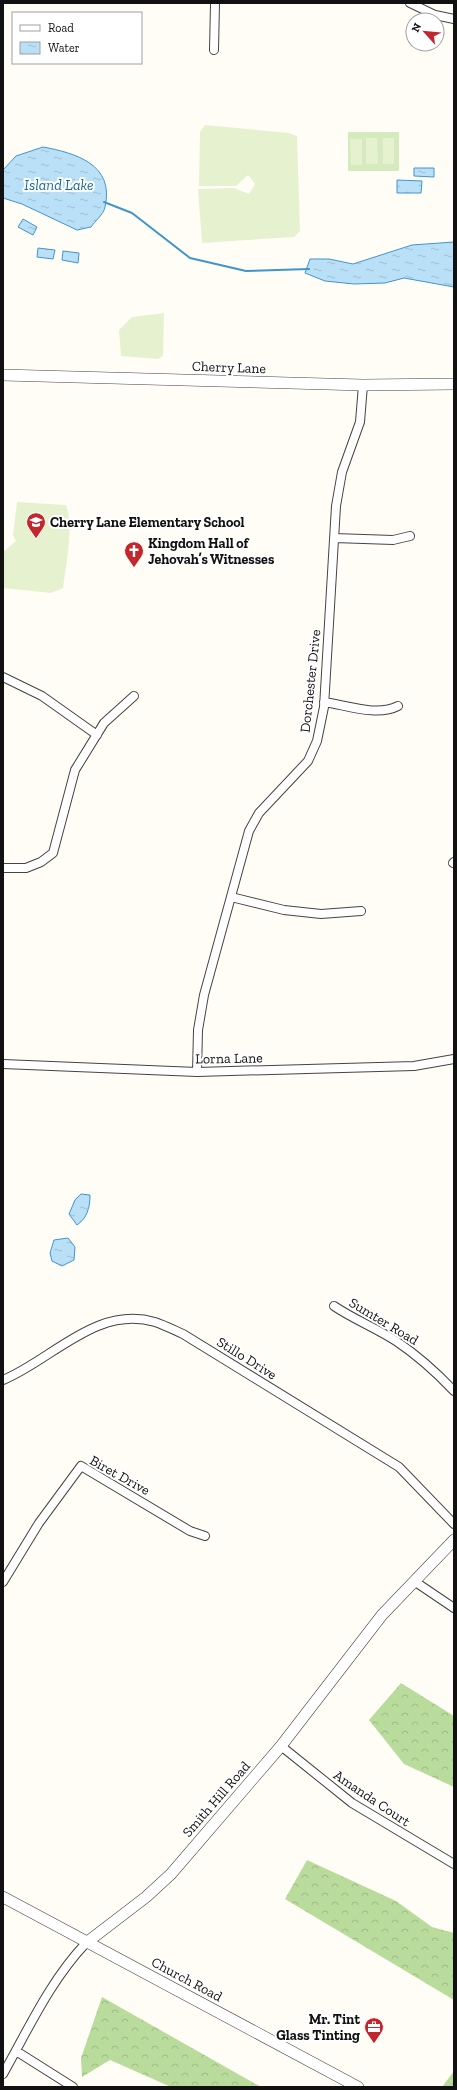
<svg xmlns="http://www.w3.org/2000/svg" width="457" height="2090" font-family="'Zilla Slab',serif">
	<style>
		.forest { fill: url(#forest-crowns) }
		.park { fill: #d5ebbd }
		.pitch { fill: #e6f2cf }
		.water { fill: url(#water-ripples); stroke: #3f96cf }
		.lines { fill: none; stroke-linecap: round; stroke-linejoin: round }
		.stream { stroke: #3f96cf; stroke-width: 2 }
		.minor-casing { stroke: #444; stroke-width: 10 }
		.tertiary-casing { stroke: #444; stroke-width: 12 }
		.minor { stroke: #fff; stroke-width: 8 }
		.tertiary { stroke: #fff; stroke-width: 11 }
		.labels { text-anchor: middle; stroke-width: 4; stroke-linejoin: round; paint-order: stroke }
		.street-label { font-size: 14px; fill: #111; stroke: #fff }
		.poi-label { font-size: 14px; font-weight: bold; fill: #111; stroke: #fff; text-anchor: start }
		.water-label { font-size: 15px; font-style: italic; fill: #1768a6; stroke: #fff }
	</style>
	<defs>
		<pattern id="forest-crowns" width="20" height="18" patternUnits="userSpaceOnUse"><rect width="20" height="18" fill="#b9dc9c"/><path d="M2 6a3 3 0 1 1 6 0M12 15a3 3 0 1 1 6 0" fill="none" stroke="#9ebc85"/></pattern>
		<pattern id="water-ripples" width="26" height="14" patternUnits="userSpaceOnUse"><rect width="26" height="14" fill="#b9e0f7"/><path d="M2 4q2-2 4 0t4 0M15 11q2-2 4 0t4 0" fill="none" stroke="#9ebfd3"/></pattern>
	</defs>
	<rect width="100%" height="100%" fill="#fffdf5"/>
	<path class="forest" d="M401,1683L454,1716V1787L404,1764L369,1720Z
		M307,1860L396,1901L432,1927L454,1933V2000L285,1899Z
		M102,1997L261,2087H171L110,2060L82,2077L81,2058Z
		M454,2071V2087H442Z"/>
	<path class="park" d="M348,132H399V171H348Z"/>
	<path class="pitch" d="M205,125L289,133L297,136L300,231L294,237L202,243L198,189L234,188L249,194L255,184L248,175L236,186H199L200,132Z
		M366,138H377L378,164H366Z
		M383,138H394V164H383Z
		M350,139H362V165H351Z
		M164,313L163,356L158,359L121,356L119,330L132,317Z
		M17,502L66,505C74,527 66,564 63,588L51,593L3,588V552L16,541L13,535Z"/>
	<path class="water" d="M43,147C75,153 115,164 105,207C104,214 95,221 91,227L77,230L22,204L3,198V170L16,156Z
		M414,168H434V177L414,176Z
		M397,180L422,181L421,193H397Z
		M23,219L37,227L33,235L18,227Z
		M454,242V287L404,278L385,283L354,284L325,281L305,273L310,259H329L353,264L412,245Z
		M38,248L55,250L53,259L37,257Z
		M63,251L79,253L78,263L62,260Z
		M81,1194L90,1195C90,1208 87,1218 77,1225L69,1214L75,1200Z
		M68,1238L75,1247L74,1260L62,1266L52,1261L50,1253L54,1240Z"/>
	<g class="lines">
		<path class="stream" d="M104,202L132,213L190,258L246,271L309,269"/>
		<defs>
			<path id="minor" d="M410,3L435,15L454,19
				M214,50L215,3
				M334,538L393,540L410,536
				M3,677L42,696L97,735
				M324,702C346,705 377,717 398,706
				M453,863L454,862
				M3,868H26L41,862L53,853L75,770L104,723L134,696
				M231,897L284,910L321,914L361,911
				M3,1064L197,1072L414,1066L454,1059
				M197,1072L198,1030L204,995L249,831L259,813L308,761L317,741L324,707L336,506L342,472L360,422L363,385
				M334,1306C353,1319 376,1328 396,1341C417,1355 436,1372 454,1391
				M3,1380C52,1360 96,1305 155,1322C164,1325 174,1330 183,1334L399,1467L454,1524
				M414,1581L454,1608
				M3,1582L39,1523L81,1466L190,1531L205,1536
				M281,1746L352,1803L454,1864
				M16,2051L73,2087
				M3,2074C29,2028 50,1981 86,1943"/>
			<path id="tertiary" d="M3,375L363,385L454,384
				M3,1897L358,2087
				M86,1943L146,1897L171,1874L281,1746L382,1615L454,1540"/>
		</defs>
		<use href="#minor" class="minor-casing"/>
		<use href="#tertiary" class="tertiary-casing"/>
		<use href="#minor" class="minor"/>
		<use href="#tertiary" class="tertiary"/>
	</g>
	<defs>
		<symbol id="school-pin" viewBox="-11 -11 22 30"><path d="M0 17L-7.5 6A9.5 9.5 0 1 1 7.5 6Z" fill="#c4262e" stroke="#fff"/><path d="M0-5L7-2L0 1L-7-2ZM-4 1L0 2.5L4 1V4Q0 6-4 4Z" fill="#fff"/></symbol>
		<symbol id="church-pin" viewBox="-11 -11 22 30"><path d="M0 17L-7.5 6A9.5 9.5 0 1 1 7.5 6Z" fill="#c4262e" stroke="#fff"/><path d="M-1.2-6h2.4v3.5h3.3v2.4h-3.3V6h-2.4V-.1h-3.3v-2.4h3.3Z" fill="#fff"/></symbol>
		<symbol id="office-pin" viewBox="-11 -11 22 30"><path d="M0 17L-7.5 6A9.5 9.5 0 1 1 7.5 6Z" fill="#c4262e" stroke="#fff"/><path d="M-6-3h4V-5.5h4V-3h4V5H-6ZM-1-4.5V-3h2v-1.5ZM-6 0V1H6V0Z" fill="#fff"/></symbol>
	</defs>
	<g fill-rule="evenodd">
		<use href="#school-pin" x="25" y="511" width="22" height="30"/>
		<use href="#church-pin" x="123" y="540" width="22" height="30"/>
		<use href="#office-pin" x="363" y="2016" width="22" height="30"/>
	</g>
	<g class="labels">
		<g class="street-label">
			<text transform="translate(229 367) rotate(2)" y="5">Cherry Lane</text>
			<text transform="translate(310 681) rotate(-84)" y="5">Dorchester Drive</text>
			<text transform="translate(229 1058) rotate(-1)" y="5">Lorna Lane</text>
			<text transform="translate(384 1321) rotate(31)" y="5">Sumter Road</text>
			<text transform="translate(247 1358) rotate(32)" y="5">Stillo Drive</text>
			<text transform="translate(120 1475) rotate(29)" y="5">Biret Drive</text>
			<text transform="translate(372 1798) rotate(34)" y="5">Amanda Court</text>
			<text transform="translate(216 1799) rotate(-49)" y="5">Smith Hill Road</text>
			<text transform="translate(187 1979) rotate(28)" y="5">Church Road</text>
		</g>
		<g class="poi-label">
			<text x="50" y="527">Cherry Lane Elementary School</text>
			<text x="148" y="548">Kingdom Hall of<tspan x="148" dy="16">Jehovah’s Witnesses</tspan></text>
			<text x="360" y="2024" text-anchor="end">Mr. Tint<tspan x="360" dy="16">Glass Tinting</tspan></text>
		</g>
		<g class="water-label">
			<text x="59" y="190">Island Lake</text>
		</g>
	</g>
	<rect width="457" height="2090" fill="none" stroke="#111111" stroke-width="8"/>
	<rect x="12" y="12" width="130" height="52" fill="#ffffff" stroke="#a0a0a0"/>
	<rect x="20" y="25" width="20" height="6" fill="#ffffff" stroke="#a0a0a0"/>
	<text x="48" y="32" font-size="12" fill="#111111">Road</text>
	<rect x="20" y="42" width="20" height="12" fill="url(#water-ripples)" stroke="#a0a0a0"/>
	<text x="48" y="52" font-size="12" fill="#111111">Water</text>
	<g transform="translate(425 32) rotate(297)"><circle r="19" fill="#ffffff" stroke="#a0a0a0"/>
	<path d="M0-3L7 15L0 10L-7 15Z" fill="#c4262e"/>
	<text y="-6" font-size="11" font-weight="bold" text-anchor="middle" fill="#111111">N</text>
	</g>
</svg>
